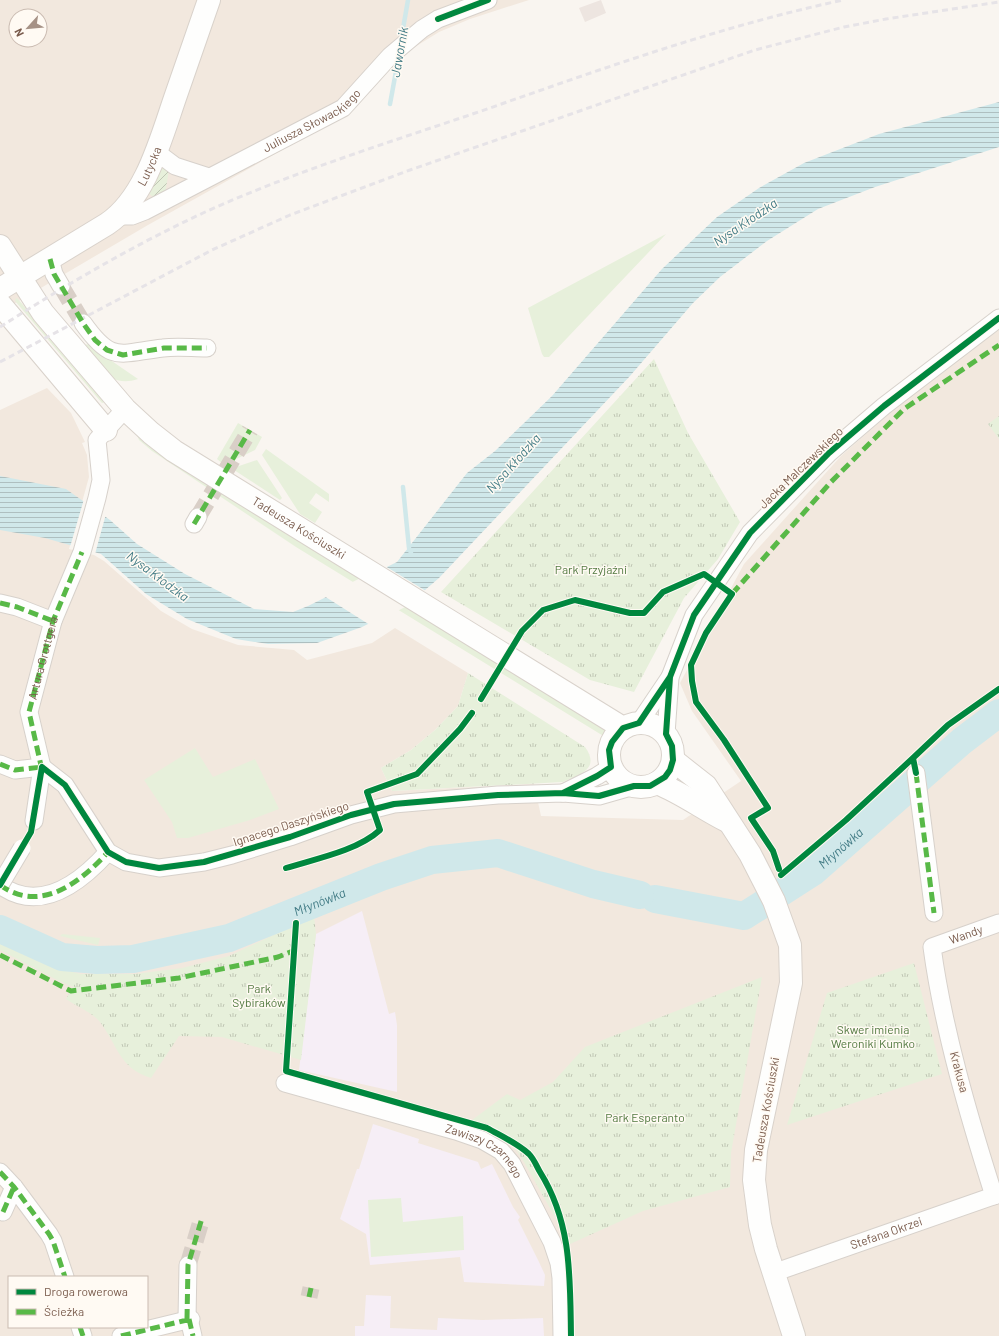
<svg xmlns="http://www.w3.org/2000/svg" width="999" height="1336" font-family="Barlow,sans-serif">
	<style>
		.residential { fill: #f2e8de; fill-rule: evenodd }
		.industrial { fill: #ede5e0 }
		.education { fill: #f6eef6 }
		.grass { fill: #e7f0db }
		.park { fill: url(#park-tufts) }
		.garden { fill: url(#garden-furrows) }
		.water { fill: url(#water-rules) }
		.pier { fill: #f9f5f0 }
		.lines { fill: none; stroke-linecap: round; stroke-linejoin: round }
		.stream { stroke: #d0e8ea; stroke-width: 4.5 }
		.river { stroke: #d0e8ea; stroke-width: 28 }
		.street-tunnel { stroke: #d9cfc7; stroke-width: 17; stroke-dasharray: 17 8; stroke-linecap: butt }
		.street-casing { stroke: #d7d1cb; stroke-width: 19 }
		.secondary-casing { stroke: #d9d2cb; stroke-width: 24 }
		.street { stroke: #fefefd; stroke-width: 17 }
		.secondary { stroke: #fefefd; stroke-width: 22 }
		.rail { stroke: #e6e3e7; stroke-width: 3; stroke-dasharray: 6 4; stroke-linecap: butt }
		.street-bridge-casing { stroke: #d7d1cb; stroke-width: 19; stroke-linecap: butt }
		.street-bridge { stroke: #fefefd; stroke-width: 17 }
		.quiet { stroke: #58b947; stroke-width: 5; stroke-dasharray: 10 5; stroke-linecap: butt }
		.cycleway-casing { stroke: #fffaf3; stroke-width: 8 }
		.cycleway { stroke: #00873e; stroke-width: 6 }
		.labels { text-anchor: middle; stroke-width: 3; stroke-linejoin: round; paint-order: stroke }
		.street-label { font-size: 12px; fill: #7a5c4d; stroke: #fffaf3 }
		.park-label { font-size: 12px; fill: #537a41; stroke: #fffaf3 }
		.water-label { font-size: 13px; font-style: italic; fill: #437c86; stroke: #fffaf3 }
	</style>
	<defs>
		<pattern id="park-tufts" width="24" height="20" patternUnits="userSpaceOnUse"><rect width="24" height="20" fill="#e7f0db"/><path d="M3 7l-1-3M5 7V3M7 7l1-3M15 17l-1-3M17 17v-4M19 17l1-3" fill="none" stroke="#c0c6b4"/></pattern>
		<pattern id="garden-furrows" width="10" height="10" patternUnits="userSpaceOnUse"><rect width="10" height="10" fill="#e7f0db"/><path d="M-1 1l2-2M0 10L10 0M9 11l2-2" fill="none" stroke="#c0c6b4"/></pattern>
		<pattern id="water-rules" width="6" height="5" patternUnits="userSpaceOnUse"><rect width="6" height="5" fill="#d0e8ea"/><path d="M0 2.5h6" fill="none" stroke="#aebfc0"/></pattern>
	</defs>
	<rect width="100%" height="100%" fill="#f9f5f0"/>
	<path class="residential" d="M0,0H529L470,19L439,32L410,50L384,74L354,110L148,225L0,312ZM16,16H40V40H16Z
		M999,330V1336H0V410L47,388L71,413L85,442L82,443L87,455L89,477L69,549L94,555L104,561L161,611L192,629L238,645L294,650L307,660L372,643L395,628L468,673L458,706L435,730L411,750L381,768L392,791L534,784L541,816L683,820L741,781L692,711L680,683L744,564L841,456L926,381ZM9,1277H147V1327H9Z"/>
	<path class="industrial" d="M601,0L606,13L585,22L579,8Z"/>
	<path class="education" d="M362,911L389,1014L395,1012L397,1025V1092L299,1070L316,934Z
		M373,1124L419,1139L418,1143L478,1162L481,1169L492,1164L513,1207L520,1217L518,1220L539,1262L545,1275L544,1286L464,1282L460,1257L370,1265L366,1234L340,1219L357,1169H359Z
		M366,1295L391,1296L390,1328L437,1330L438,1318L483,1320L543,1318L544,1336H355V1326H364Z"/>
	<path class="grass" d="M666,234L549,357H544L542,354L528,308Z
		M16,298L18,299L105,402L102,403L15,301Z
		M87,344L138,379C110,388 99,367 82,349Z
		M238,423L262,437L255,450L224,465L217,459Z
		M137,435L609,733L605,737L296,547L152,451L139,440Z
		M266,449L329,494V502L316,493L309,503L322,512L315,523L300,514L262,455Z
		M257,460L282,498L280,500L234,470L236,467Z
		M195,748L213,777L255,759L279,809L250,820L188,838H177L172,822L144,780Z
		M62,934L100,938L98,945L60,936Z
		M0,942C25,956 53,968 81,974L74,987L59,981L0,950Z
		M401,1198L403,1222L463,1216L464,1250L371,1257L368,1200Z"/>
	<path class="park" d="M654,359L688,433L740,522L718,559L684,598L634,692L590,680L441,592Z
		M999,416V439L988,424Z
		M468,673L585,747C601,769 579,775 563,782L392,791L381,768L411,750L435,730L458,706Z
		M314,916L316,934L301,1060L222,1037L179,1036L151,1078C119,1068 118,1046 100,1022C93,1013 76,1006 66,999L81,974H135L182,968L229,956Z
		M914,963L942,1074L787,1125L827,993Z
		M762,977L731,1153L730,1187L643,1211L570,1244L524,1162L507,1136L472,1120L507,1094L520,1100L553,1082L585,1047Z"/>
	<path class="garden" d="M161,164L169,170L165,194L156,199L148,193L153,180H156Z"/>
	<path class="water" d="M999,102V147L875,187L818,209L767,241L720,277L693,303L630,376L439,578L410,603L362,627L317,643L268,644L236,639L187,619L146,594L101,554L45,538L0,530V476L66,489L110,520L137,544L185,574L254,609L293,612L308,606L397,562L467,473L495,451L552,396L662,269L717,217L759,188L804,163L879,134Z"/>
	<path class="pier" d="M84,499L106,514L95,554L70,547Z
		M385,566L426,591L411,604L370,625L324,596Z"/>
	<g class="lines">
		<path class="stream" d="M401,40L408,0
			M390,104L399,55
			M403,487L409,548L411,553"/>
		<g class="river">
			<path id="s1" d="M655,899L744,916L813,872L962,741L999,713"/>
			<path id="s2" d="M0,929L62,957L97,960L133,959L229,938L381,877L432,860L498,853L593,884L640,895"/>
		</g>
		<path class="street-tunnel" d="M61,286L83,323
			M198,517L250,430
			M188,1265L202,1218
			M309,1297L311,1288"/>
		<defs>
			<g id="street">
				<path d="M155,151L175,166L209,177"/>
				<path id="s3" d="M119,216H132L145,211L343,108L390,56L422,29L438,19L488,0"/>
				<path d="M50,259L54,274L61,286"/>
				<path d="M83,323C112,364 119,353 163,348C177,346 192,348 207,348"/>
				<path d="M194,524L198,517"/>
				<path d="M0,603L17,607L53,621"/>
				<path d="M639,723L670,677L694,615L750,533L829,453L884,406L999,318"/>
				<path d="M666,734L670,677"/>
				<path d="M0,764L15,770L42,767"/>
				<path d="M42,767L65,785L108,852L126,862L159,868L204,862L232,855L290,837L351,815L394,804L498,795L563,793L599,796L634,786"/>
				<path d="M916,773L934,913"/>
				<path d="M563,793L597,776L611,767"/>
				<path id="s4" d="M34,821L42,767L29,712L53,621L82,552L97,498L101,480L97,440L125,409"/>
				<path d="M0,885C40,914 80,883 108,852"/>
				<path id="s5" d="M285,1083L456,1131L482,1140L501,1151L512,1164L552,1242L559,1263L561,1278L562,1336"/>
				<path d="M0,1172L14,1187L49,1234L53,1241L65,1277"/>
				<path id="s6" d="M994,1196C969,1117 943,1029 932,947L999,923"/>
				<path d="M3,1212L14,1187"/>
				<path id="s7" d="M773,1273L999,1194"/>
				<path d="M187,1319L188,1265"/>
				<path d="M189,1319L193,1336"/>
				<path d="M80,1327L83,1336"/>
				<path d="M121,1336L191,1319"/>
			</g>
			<g id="secondary">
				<path id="s8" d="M0,246L43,313L125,409L151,433L174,451L623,728"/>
				<path id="s9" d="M0,289L107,224C146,198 161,138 176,95C187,63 198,32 209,0"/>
				<path d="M0,304L106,430"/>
				<circle cx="641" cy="755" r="32"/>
				<path d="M673,760L706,786L750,854L774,901L790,945L791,983L756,1150L754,1180L760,1225L766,1249L794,1336"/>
				<path d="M657,783C682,793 703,809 727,821"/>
			</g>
		</defs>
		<use href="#street" class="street-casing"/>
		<use href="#secondary" class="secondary-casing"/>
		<use href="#street" class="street"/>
		<use href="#secondary" class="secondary"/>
		<path class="rail" d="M0,327C66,285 132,246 203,213C295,171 394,141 490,108C607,67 722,26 843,0
			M0,362L212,250L290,215L410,170L755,50L844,27L886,19L999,2"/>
		<defs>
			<path id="street-bridge" d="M0,885L22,848"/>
		</defs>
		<use href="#street-bridge" class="street-bridge-casing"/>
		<use href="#street-bridge" class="street-bridge"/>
		<path class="quiet" d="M50,259L54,274L83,323L95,340L107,350L123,355L164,348H207
			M194,524L250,430
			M732,594L830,483L904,409L999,345
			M0,603L17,607L53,621
			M0,764L15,770L42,767
			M42,770L29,712L53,621L82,552
			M916,773L934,913
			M0,885C40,914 80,883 108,852
			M0,955L71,991L179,978L278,957L293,951
			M0,1172L14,1187L49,1234L53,1241L65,1277
			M3,1212L14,1187
			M309,1297L311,1288
			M187,1319L188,1265L202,1218
			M189,1319L193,1336
			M80,1327L83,1336
			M121,1336L191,1319"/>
		<defs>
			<path id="cycleway" d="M438,19L488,0
				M481,699L522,631L543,610L575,600L630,613H644L663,592L704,574L732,594L706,633L691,665L692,681L696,702L724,740L768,808L751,818L773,851L779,869
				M42,767L65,785L108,852L126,862L159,868L204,862L290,837L351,815L394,804L498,795L563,793L599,796L634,786H650L665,777L670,770L673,760L672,746L666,734L670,677
				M916,773L913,758L948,725L999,689
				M563,793L597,776L611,767L609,750L612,742L623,728L639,723L649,708L670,677L694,615L750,533L829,453L884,406L999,318
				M286,868C315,859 357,851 380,830L367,792L417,774L460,729L472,713
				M781,875L846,820L913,758
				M0,885L31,832L42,767
				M296,923L286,1071L487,1128C501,1136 517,1143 529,1154C534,1159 537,1167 540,1172C572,1223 570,1278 571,1336"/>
		</defs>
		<use href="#cycleway" class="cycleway-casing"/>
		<use href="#cycleway" class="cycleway"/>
	</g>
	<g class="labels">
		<g class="street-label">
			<text dy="4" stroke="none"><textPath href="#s3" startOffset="217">Juliusza Słowackiego</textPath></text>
			<text dy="4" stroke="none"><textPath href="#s9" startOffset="198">Lutycka</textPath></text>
			<text transform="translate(801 468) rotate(-44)" y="4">Jacka Malczewskiego</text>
			<text dy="4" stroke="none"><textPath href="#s8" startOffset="417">Tadeusza Kościuszki</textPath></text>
			<text dy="4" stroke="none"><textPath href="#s4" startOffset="167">Artura Grottgera</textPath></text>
			<text transform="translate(291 824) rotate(-18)" y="4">Ignacego Daszyńskiego</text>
			<text dy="4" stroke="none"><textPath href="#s6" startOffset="293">Wandy</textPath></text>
			<text transform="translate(959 1072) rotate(75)" y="4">Krakusa</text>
			<text transform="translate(766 1110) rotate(-80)" y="4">Tadeusza Kościuszki</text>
			<text dy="4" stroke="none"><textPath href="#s5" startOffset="213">Zawiszy Czarnego</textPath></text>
			<text dy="4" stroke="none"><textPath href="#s7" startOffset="120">Stefana Okrzei</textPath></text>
		</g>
		<g class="park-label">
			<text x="591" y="574">Park Przyjaźni</text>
			<text x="259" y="993">Park<tspan x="259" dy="14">Sybiraków</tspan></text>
			<text x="873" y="1034">Skwer imienia<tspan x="873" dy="14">Weroniki Kumko</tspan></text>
			<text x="645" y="1122">Park Esperanto</text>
		</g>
		<g class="water-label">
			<text transform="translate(399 52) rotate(-80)" y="5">Jawornik</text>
			<text transform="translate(745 222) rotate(-34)" y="5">Nysa Kłodzka</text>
			<text transform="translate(513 463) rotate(-48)" y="5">Nysa Kłodzka</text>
			<text transform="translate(158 576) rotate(37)" y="5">Nysa Kłodzka</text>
			<text dy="5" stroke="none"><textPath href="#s1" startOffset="209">Młynówka</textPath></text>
			<text dy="5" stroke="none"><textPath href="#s2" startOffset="335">Młynówka</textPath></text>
		</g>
	</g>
	<rect x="8" y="1276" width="140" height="52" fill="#fffaf3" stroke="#cabbb1"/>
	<rect x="16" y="1289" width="20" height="6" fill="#00873e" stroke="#cabbb1"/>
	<text x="44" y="1296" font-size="12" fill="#7a5c4d">Droga rowerowa</text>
	<rect x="16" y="1309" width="20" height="6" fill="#58b947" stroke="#cabbb1"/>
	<text x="44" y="1316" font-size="12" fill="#7a5c4d">Ścieżka</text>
	<g transform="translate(28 28) rotate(243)"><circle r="19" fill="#fffaf3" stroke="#cabbb1"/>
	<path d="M0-3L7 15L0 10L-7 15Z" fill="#a69286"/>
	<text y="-6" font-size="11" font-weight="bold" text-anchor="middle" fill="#7a5c4d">N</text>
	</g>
</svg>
